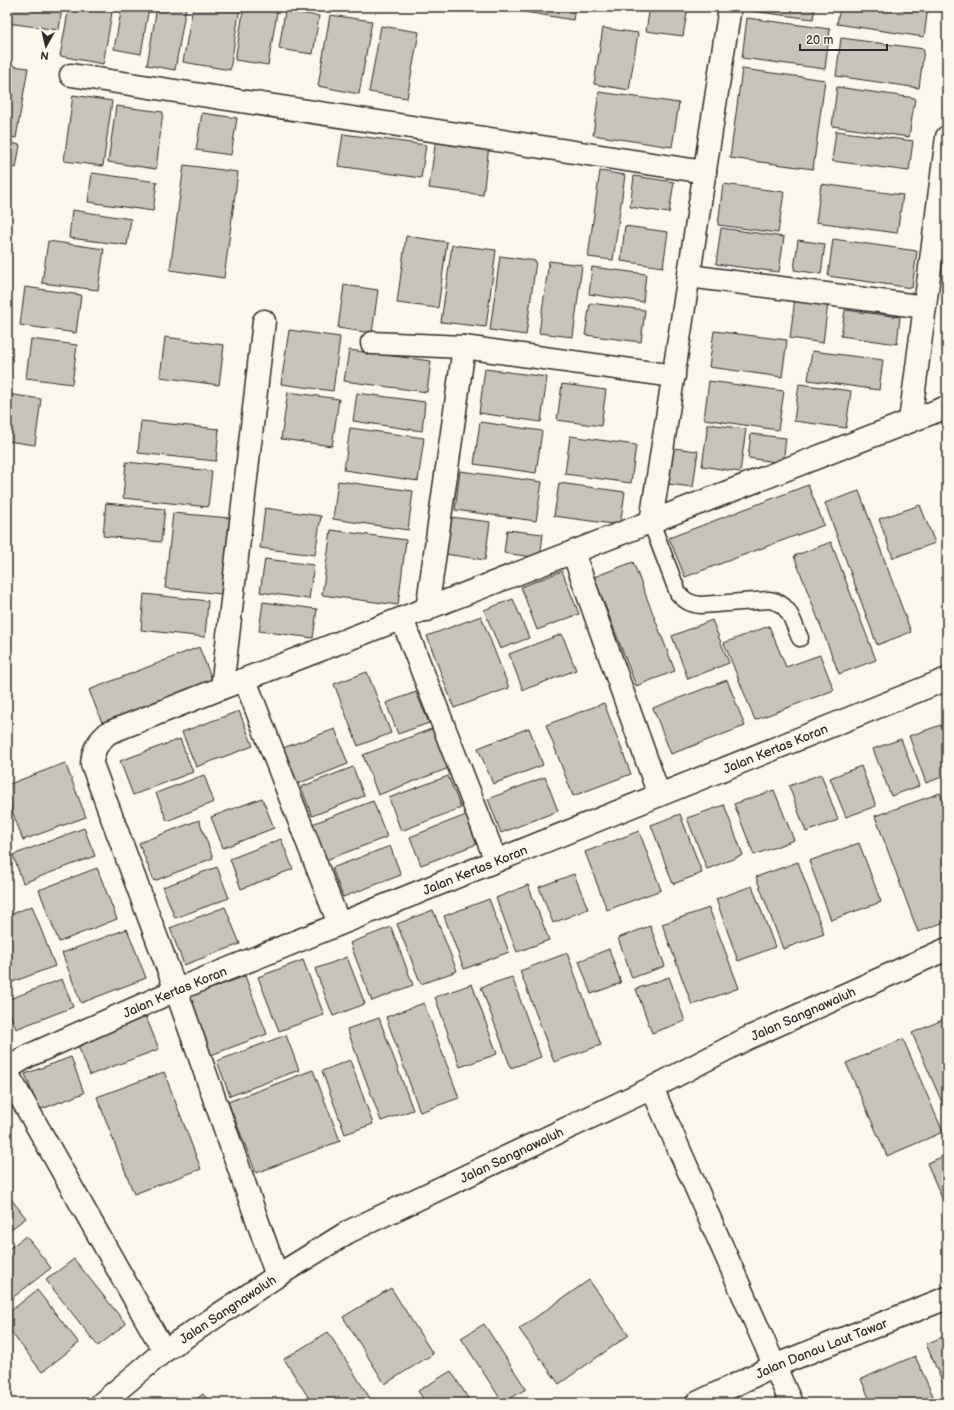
<svg xmlns="http://www.w3.org/2000/svg" width="954" height="1410" font-family="'Balsamiq Sans',sans-serif">
	<style>
		.building { fill: #c7c4bc; stroke: #2b2b2b }
		.lines { fill: none; stroke-linecap: round; stroke-linejoin: round }
		.service-casing { stroke: #2b2b2b; stroke-width: 19 }
		.minor-casing { stroke: #2b2b2b; stroke-width: 25 }
		.primary-casing { stroke: #2b2b2b; stroke-width: 25 }
		.service { stroke: #fbf7ec; stroke-width: 16 }
		.minor { stroke: #fbf7ec; stroke-width: 22 }
		.primary { stroke: #fbf7ec; stroke-width: 22 }
		.labels { text-anchor: middle; stroke-width: 3.5; stroke-linejoin: round; paint-order: stroke }
		.street-label { font-size: 13px; fill: #2b2b2b; stroke: #fbf7ec }
	</style>
	<rect width="100%" height="100%" fill="#fbf7ec"/>
	<filter id="ink" filterUnits="userSpaceOnUse"><feTurbulence type="fractalNoise" baseFrequency=".025" numOctaves="2"/><feDisplacementMap in="SourceGraphic" scale="8" xChannelSelector="R" yChannelSelector="G"/><feConvolveMatrix kernelMatrix="1 2 1 2 8 2 1 2 1" color-interpolation-filters="sRGB"/></filter>
	<g filter="url(#ink)">
		<path class="building" d="M7,7H62L59,30L7,23Z
			M69,7H113L103,64L60,56Z
			M122,7H149L141,54L114,49Z
			M157,7H186L175,70L147,65Z
			M193,7H240L230,70L183,62Z
			M244,7H278L268,65L235,60Z
			M526,7H575L573,20L525,12Z
			M650,7H688L683,36L646,31Z
			M752,7H815L813,19L751,11Z
			M840,7H928L924,37L837,24Z
			M285,11L319,16L313,54L279,49Z
			M330,15L372,21L359,94L318,86Z
			M747,18L830,29L825,69L742,58Z
			M381,26L419,32L407,98L369,92Z
			M603,28L638,33L629,90L594,84Z
			M841,38L924,49L919,88L836,76Z
			M7,65L28,68L16,138L7,136Z
			M742,69L825,80L813,169L730,158Z
			M837,87L915,98L909,137L832,126Z
			M599,92L679,103L672,147L593,135Z
			M73,95L112,101L103,166L64,161Z
			M116,106L163,112L156,169L108,162Z
			M202,113L237,118L231,155L196,150Z
			M836,131L913,141L909,171L832,161Z
			M343,134L426,145L421,178L338,166Z
			M436,139L489,146L483,195L429,188Z
			M7,142L20,145L16,168L7,166Z
			M184,165L238,172L224,278L170,270Z
			M7,169L12,170L8,194L7,193Z
			M600,171L625,175L613,260L588,257Z
			M92,173L157,182L153,211L88,202Z
			M634,176L674,182L669,213L630,207Z
			M723,184L784,192L778,233L718,225Z
			M821,184L903,195L897,233L816,222Z
			M72,210L131,219L127,245L69,238Z
			M625,226L668,232L663,267L621,261Z
			M721,228L784,237L779,272L716,264Z
			M406,236L447,242L438,308L397,303Z
			M833,239L917,251L912,288L828,276Z
			M798,240L825,244L821,274L794,270Z
			M48,241L104,249L98,290L42,283Z
			M452,245L496,250L486,327L441,322Z
			M500,256L536,261L526,335L490,330Z
			M549,261L582,265L573,337L539,333Z
			M592,267L646,274L643,302L589,294Z
			M344,285L378,290L372,333L338,328Z
			M25,287L81,295L76,333L20,325Z
			M795,298L828,303L823,343L790,338Z
			M590,303L645,310L641,342L585,335Z
			M845,310L900,317L897,344L841,336Z
			M289,330L340,337L333,391L281,384Z
			M714,331L787,340L782,377L709,367Z
			M165,337L224,345L219,385L160,377Z
			M31,339L77,345L72,384L26,378Z
			M349,350L431,361L427,392L344,381Z
			M812,351L883,360L879,390L808,380Z
			M485,369L547,377L541,422L479,413Z
			M709,381L784,391L778,430L704,419Z
			M562,384L606,390L601,426L557,420Z
			M799,384L851,391L846,428L794,421Z
			M288,392L339,399L332,446L281,439Z
			M357,393L425,402L422,431L353,421Z
			M7,394L41,399L35,445L7,441Z
			M141,421L219,429L216,461L138,453Z
			M480,422L542,431L536,473L474,464Z
			M708,424L746,429L740,472L702,466Z
			M350,428L424,438L418,481L344,470Z
			M751,434L786,438L783,463L748,458Z
			M570,436L636,445L631,483L565,474Z
			M673,448L698,451L693,487L668,484Z
			M126,462L212,471L208,507L123,498Z
			M460,471L542,482L536,521L455,510Z
			M338,481L413,491L408,530L333,519Z
			M559,483L625,492L620,525L554,516Z
			M808,485L824,525L685,577L669,538Z
			M859,491L911,632L877,645L825,503Z
			M106,503L165,509L161,542L103,536Z
			M920,505L935,543L893,558L879,519Z
			M265,508L321,516L315,555L260,548Z
			M173,513L230,518L222,594L165,588Z
			M451,517L490,522L485,560L445,554Z
			M331,530L406,540L398,605L322,595Z
			M507,530L543,534L540,558L504,553Z
			M831,542L876,660L839,674L794,556Z
			M265,559L314,565L309,599L260,592Z
			M633,562L675,671L636,686L594,577Z
			M562,571L579,614L537,630L521,587Z
			M144,594L208,601L205,637L141,630Z
			M513,599L529,638L500,649L484,610Z
			M263,602L317,609L313,638L259,631Z
			M481,616L509,688L454,708L427,636Z
			M712,620L729,663L688,679L672,636Z
			M769,626L786,667L820,655L834,690L755,720L724,643Z
			M562,634L576,670L523,690L509,654Z
			M199,647L213,682L103,725L89,690Z
			M367,672L391,733L358,746L334,684Z
			M727,680L745,726L671,754L653,708Z
			M416,692L429,723L398,734L386,703Z
			M604,703L631,774L573,796L546,725Z
			M239,711L253,746L196,767L182,732Z
			M941,725L947,742V775L926,783L909,736Z
			M434,728L449,768L378,795L363,755Z
			M529,728L543,765L493,784L478,748Z
			M335,729L348,764L297,784L283,748Z
			M180,739L193,772L133,795L120,761Z
			M901,739L919,786L891,796L873,749Z
			M65,763L86,817L23,840L7,798V785Z
			M861,766L876,806L846,817L830,778Z
			M353,767L364,796L312,816L301,787Z
			M821,774L838,820L806,832L789,786Z
			M204,775L214,802L167,821L156,793Z
			M448,776L461,808L401,831L389,798Z
			M545,777L558,811L501,833L488,799Z
			M774,790L794,840L754,855L734,804Z
			M940,793L947,812V921L918,932L875,816Z
			M262,798L274,828L223,848L211,817Z
			M373,801L387,837L326,860L312,824Z
			M724,805L743,855L707,869L687,818Z
			M680,814L702,873L673,884L651,825Z
			M466,815L477,844L421,865L410,837Z
			M199,820L213,858L154,881L139,843Z
			M84,828L95,856L23,883L13,855Z
			M639,831L661,890L607,910L585,852Z
			M281,839L293,869L241,889L230,859Z
			M859,843L881,902L831,920L809,861Z
			M390,846L401,875L343,897L332,868Z
			M798,862L824,934L783,949L756,877Z
			M217,867L229,898L175,918L163,887Z
			M97,868L117,919L59,942L39,890Z
			M574,874L588,909L553,923L539,887Z
			M528,885L549,940L517,952L496,898Z
			M752,886L775,947L738,961L716,899Z
			M489,899L509,952L464,969L444,916Z
			M32,906L55,966L7,984V916Z
			M225,907L240,944L184,965L170,928Z
			M709,908L739,988L692,1005L662,924Z
			M433,910L457,971L421,984L397,924Z
			M650,926L665,966L632,978L618,938Z
			M391,927L413,985L372,1001L350,943Z
			M127,929L146,978L81,1003L62,953Z
			M609,949L621,983L591,994L579,961Z
			M567,953L601,1045L554,1062L520,971Z
			M347,957L365,1004L333,1016L315,969Z
			M303,960L324,1015L279,1031L258,977Z
			M245,976L267,1034L211,1055L188,997Z
			M512,977L541,1057L511,1068L481,987Z
			M669,977L685,1021L652,1033L636,989Z
			M62,979L73,1007L16,1029L7,1006V1000Z
			M472,984L497,1054L460,1067L435,997Z
			M424,1003L459,1098L420,1112L386,1017Z
			M146,1017L159,1049L90,1075L77,1043Z
			M379,1018L413,1110L381,1121L347,1029Z
			M947,1018V1114L912,1033Z
			M286,1035L299,1070L230,1096L217,1061Z
			M903,1039L943,1132L887,1156L846,1063Z
			M71,1057L84,1093L39,1110L25,1074Z
			M350,1060L373,1124L345,1134L322,1071Z
			M313,1070L340,1141L256,1173L228,1102Z
			M164,1072L201,1169L134,1194L97,1097Z
			M947,1155V1210L927,1163Z
			M7,1194L26,1218L7,1232Z
			M26,1236L51,1268L7,1302V1250Z
			M74,1259L126,1324L98,1346L46,1280Z
			M589,1280L629,1335L559,1384L519,1329Z
			M391,1288L433,1354L385,1384L343,1317Z
			M37,1290L79,1343L42,1372L7,1327V1314Z
			M484,1324L526,1389L503,1403L461,1338Z
			M328,1332L373,1403H312L284,1359Z
			M947,1335V1393L926,1344Z
			M915,1356L933,1396L917,1403H871L861,1379Z
			M451,1371L471,1403H426L418,1391Z
			M203,1394L210,1403H191Z"/>
		<g class="lines">
			<defs>
				<path id="service" d="M651,522L678,593C685,601 690,604 701,605L769,600C790,603 792,621 800,638"/>
				<g id="minor">
					<path d="M71,75L705,172"/>
					<path d="M689,276L925,307"/>
					<path d="M372,343L464,347L674,376"/>
					<path d="M910,421L947,137"/>
					<path d="M651,522L730,7"/>
					<path d="M573,552L659,795"/>
					<path d="M427,610L464,347"/>
					<path d="M402,619L496,861"/>
					<path d="M245,680L339,924"/>
					<path d="M222,688L264,321"/>
					<path id="s1" d="M7,1069L28,1056L176,990L947,679"/>
					<path d="M7,1073L164,1351"/>
					<path d="M652,1088L791,1403"/>
					<path d="M277,1276L176,990L92,764C93,750 97,743 108,733L222,688L947,407"/>
					<path id="s2" d="M697,1403L774,1366L947,1298"/>
				</g>
				<g id="primary">
					<path id="s3" d="M102,1403L164,1351L277,1276L348,1232L652,1088L748,1038L947,949"/>
				</g>
			</defs>
			<use href="#service" class="service-casing"/>
			<use href="#minor" class="minor-casing"/>
			<use href="#primary" class="primary-casing"/>
			<use href="#service" class="service"/>
			<use href="#minor" class="minor"/>
			<use href="#primary" class="primary"/>
		</g>
	</g>
	<g class="labels">
		<g class="street-label">
			<text dy="5" stroke="none"><textPath href="#s1" startOffset="833">Jalan Kertas Koran</textPath></text>
			<text dy="5" stroke="none"><textPath href="#s1" startOffset="509">Jalan Kertas Koran</textPath></text>
			<text dy="5" stroke="none"><textPath href="#s1" startOffset="185">Jalan Kertas Koran</textPath></text>
			<text dy="5" stroke="none"><textPath href="#s3" startOffset="805">Jalan Sangnawaluh</textPath></text>
			<text dy="5" stroke="none"><textPath href="#s3" startOffset="481">Jalan Sangnawaluh</textPath></text>
			<text dy="5" stroke="none"><textPath href="#s3" startOffset="157">Jalan Sangnawaluh</textPath></text>
			<text dy="5" stroke="none"><textPath href="#s2" startOffset="136">Jalan Danau Laut Tawar</textPath></text>
		</g>
	</g>
	<rect width="954" height="1410" fill="none" stroke="#fbf7ec" stroke-width="24"/>
	<rect x="12" y="12" width="930" height="1386" fill="none" stroke="#2b2b2b" stroke-width="1.5" filter="url(#ink)"/>
	<g transform="translate(46 46) rotate(188)" stroke="#fbf7ec" stroke-width="3" paint-order="stroke">
	<path d="M0-3L7 15L0 10L-7 15Z" fill="#2b2b2b"/>
	<text y="-6" font-size="11" font-weight="bold" text-anchor="middle" fill="#2b2b2b">N</text>
	</g>
	<path d="M800 44v6h87v-6" fill="none" stroke="#2b2b2b" stroke-width="2"/>
	<text x="806" y="44" font-size="12" fill="#2b2b2b" stroke="#fbf7ec" stroke-width="3" paint-order="stroke">20 m</text>
</svg>
